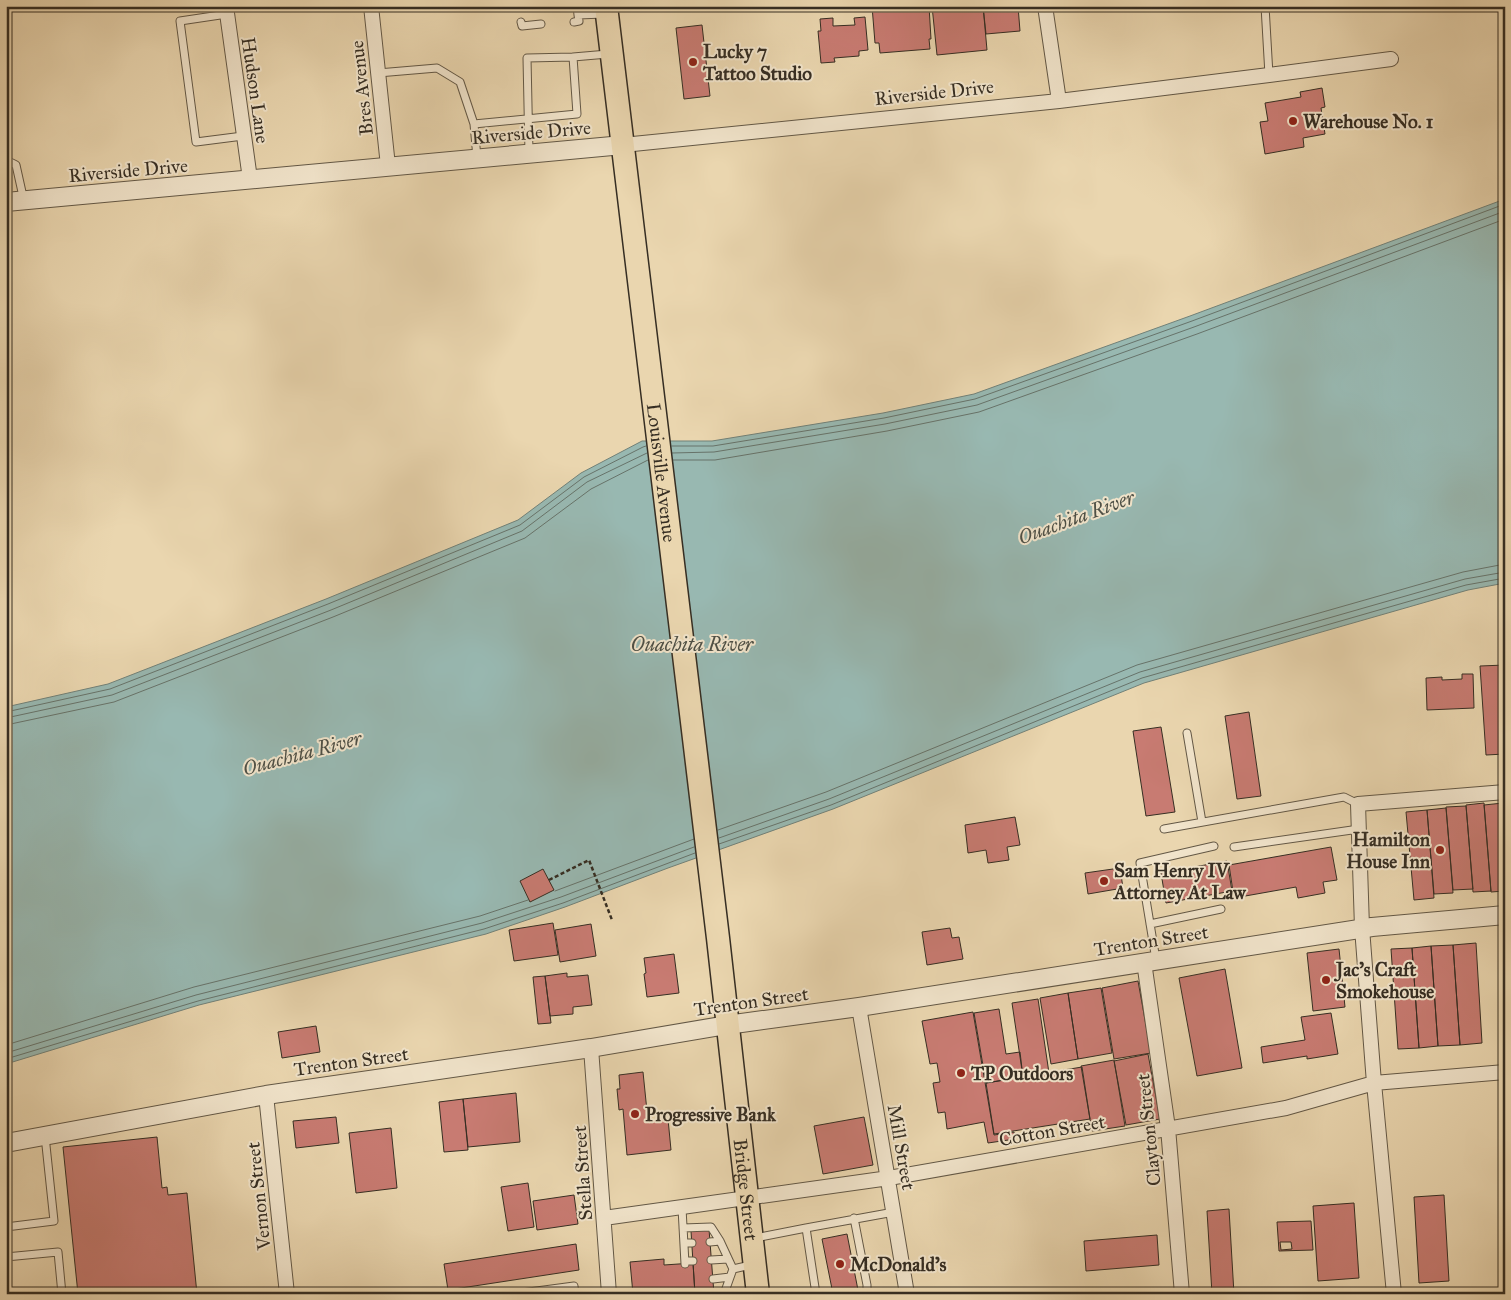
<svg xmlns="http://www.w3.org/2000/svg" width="1511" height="1300" font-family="'IM FELL Great Primer',serif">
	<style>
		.water { fill: #98b8b1; stroke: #718178 }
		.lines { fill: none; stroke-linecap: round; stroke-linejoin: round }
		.shore { stroke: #67736a; stroke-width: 1 }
		.building { fill: #c87b72; stroke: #362e23; fill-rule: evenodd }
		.service-casing { stroke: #635846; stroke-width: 9 }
		.minor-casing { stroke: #635846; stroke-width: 16 }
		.tertiary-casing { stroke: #635846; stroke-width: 20 }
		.primary-casing { stroke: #362e23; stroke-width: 25 }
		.path { stroke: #362e23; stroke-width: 2.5; stroke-dasharray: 4 2.5; stroke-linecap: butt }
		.service { stroke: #f1e4cb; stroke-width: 7 }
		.minor { stroke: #f1e4cb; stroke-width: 14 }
		.tertiary { stroke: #f1e4cb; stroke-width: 18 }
		.primary { stroke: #ead6af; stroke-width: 22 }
		.poi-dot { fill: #8f2418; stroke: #f1e4cb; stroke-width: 2 }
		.labels { text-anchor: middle; stroke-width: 4; stroke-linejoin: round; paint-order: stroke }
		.poi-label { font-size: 19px; font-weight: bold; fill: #362e23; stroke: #f1e4cb; text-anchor: start }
		.street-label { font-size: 19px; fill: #362e23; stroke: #f1e4cb }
		.water-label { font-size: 20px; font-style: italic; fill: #4e5046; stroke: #f1e4cb }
	</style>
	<rect width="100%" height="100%" fill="#ead6af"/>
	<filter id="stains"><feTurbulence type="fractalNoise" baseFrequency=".004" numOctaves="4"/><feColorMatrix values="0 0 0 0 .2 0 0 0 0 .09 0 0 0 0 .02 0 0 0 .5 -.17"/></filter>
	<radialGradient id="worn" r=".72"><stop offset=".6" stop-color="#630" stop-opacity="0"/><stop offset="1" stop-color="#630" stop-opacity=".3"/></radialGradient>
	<path class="water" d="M1505,199V583L1468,590L1144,683L833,809L668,868L565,907L486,934L199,1005L6,1064V707L108,684L326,599L518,520L581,473L642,441H712L883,413L974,394L1190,316Z"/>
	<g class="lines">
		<path class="shore" d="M672,446H713L884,418L975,399L1192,321L1505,204
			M672,453L714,452L885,424L977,405L1194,327L1505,211
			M673,460H715L887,431L979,412L1197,334L1505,219
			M6,712L110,689L328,604L520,525L584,477L643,447L646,446
			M6,718L112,695L331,610L522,531L587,482L647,453
			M6,725L114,702L333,617L525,538L591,489L648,460
			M718,830L826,792L1137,665L1463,572L1505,564
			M719,838L829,799L1140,672L1465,579L1505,572
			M719,844L831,805L1142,678L1466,585L1505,578
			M555,891L694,839
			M6,1045L194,987L480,916L528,900
			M6,1053L196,995L482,923L561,897L694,847
			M6,1059L198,1001L484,929L563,903L695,853"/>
	</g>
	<path class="building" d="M872,6H929L931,39H929L930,49L880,53L879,43H875Z
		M932,6H983L987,50L937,55Z
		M983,6H1018L1020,31L986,34Z
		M865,17L868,50L859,51V56L834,58L835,62L821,63L818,31H821L820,19L833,18V26L855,25L854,18Z
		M702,25L710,96L684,99L676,28Z
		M1322,88L1325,107L1321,108L1325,134L1303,138L1304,147L1265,154L1260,122L1268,121L1265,103L1301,97L1300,92Z
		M1505,665V754L1486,755L1480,666Z
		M1462,674H1473L1474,708L1427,710L1426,678L1442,677V680L1462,679Z
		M1249,712L1261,796L1237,799L1225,716Z
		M1161,727L1175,812L1146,816L1133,731Z
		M1484,803L1491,891L1473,892L1466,805Z
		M1503,803L1505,821V891L1491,892L1484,805Z
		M1466,806L1473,889L1453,890L1446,807Z
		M1446,808L1453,893L1434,894L1427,810Z
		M1427,810L1434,898L1414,900L1406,812Z
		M1015,817L1020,845L1007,847L1009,860L988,863L986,850L968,853L965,825Z
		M1331,847L1337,880L1323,882L1325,893L1298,898L1296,887L1234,898L1229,865Z
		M1227,861L1232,891L1166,903L1161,873Z
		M1120,868L1123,888L1088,894L1085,873Z
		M543,869L554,890L530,902L520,881Z
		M553,923L558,955L514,961L509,930Z
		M591,924L596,956L560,962L555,930Z
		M950,928L952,938L959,937L963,959L927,965L922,932Z
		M1476,943L1482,1043L1460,1045L1453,945Z
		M1453,945L1460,1045L1438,1046L1431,946Z
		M1431,946L1438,1046L1419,1048L1412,948Z
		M1412,948L1419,1048L1398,1049L1391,949Z
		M1339,949L1345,1007L1313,1011L1307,953Z
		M674,954L679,993L647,997L644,974L646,973L644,958Z
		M1225,969L1242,1068L1197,1076L1179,978Z
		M567,973V977L588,975L592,1005L573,1007V1014L550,1016L545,976Z
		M545,976L551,1023L538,1024L533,977Z
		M1138,981L1151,1053L1114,1059L1102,988Z
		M1101,988L1112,1053L1078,1059L1068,993Z
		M1068,993L1078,1059L1051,1064L1040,998Z
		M1038,999L1049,1073L1023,1077L1012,1003Z
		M999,1009L1006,1054L1020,1052L1023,1077L986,1083L974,1013Z
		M973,1012L994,1135L1014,1132L1015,1139L988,1143L984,1122L947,1129L945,1112L938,1113L933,1083L940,1082L937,1063L930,1064L922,1021Z
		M1331,1013L1338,1054L1307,1059V1056L1263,1063L1261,1047L1305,1040L1301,1017Z
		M316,1026L320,1052L282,1058L278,1032Z
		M1148,1054L1160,1119L1126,1125L1114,1061Z
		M1114,1060L1125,1126L1092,1131L1081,1066Z
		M1082,1067L1090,1119L994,1134L986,1083Z
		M643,1072L648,1121L668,1119L671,1150L627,1155L623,1109L619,1110L617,1089H620L619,1075Z
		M516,1093L520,1142L468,1147L463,1099Z
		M463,1099L468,1150L444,1152L439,1102Z
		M336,1117L339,1143L296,1148L293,1121Z
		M864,1117L873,1165L823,1174L814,1126Z
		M391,1128L397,1188L356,1193L349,1133Z
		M157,1137L162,1188L167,1187L168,1195L187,1193L197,1294H78L63,1147Z
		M528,1183L534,1227L508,1231L501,1187Z
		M574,1195L578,1224L537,1230L533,1201Z
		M1444,1195L1449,1281L1419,1283L1414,1197Z
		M1354,1203L1359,1278L1318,1281L1313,1206Z
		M1229,1209L1234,1294H1212L1207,1211Z
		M1311,1221L1313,1250L1279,1251L1277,1222ZM1280,1242H1291L1292,1249L1281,1250Z
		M709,1229L714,1294H695L691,1231Z
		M847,1234L858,1290L833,1294L822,1239Z
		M1157,1235L1159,1265L1086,1271L1084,1241Z
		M576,1244L579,1270L448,1290L444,1264Z
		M664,1259V1265L693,1263L695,1294H633L630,1262Z
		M476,1289V1294H449L448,1292Z"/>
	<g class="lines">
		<defs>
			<path id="service" d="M577,6L578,15L604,14
				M1265,6L1269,75
				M227,14L180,21L196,142L243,136
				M521,22L522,26L541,24
				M574,22L579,21L578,15
				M573,57L608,54
				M378,73L437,68L460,82L474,124L577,114L573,57L527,58L529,153
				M474,124L477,158
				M6,160L16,165L24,201
				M1187,733L1202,822
				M1164,829L1344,797L1358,804
				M1234,847L1359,829
				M1150,924L1221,909
				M1156,960L1140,863L1214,846
				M682,1208L685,1264
				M854,1218L867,1285V1294
				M6,1227L54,1221L45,1136
				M683,1228L711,1227L720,1241
				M806,1228L894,1212
				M755,1238L806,1228L816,1294
				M710,1242L720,1241L733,1269
				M684,1243H692
				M6,1257L58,1252L62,1294
				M711,1260L728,1259
				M685,1261H693
				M713,1279L730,1277
				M514,1294L574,1286L575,1294
				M724,1294L733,1269L751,1265"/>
			<path id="minor" d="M226,6L250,179
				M371,6L388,166
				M1045,6L1059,101
				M623,145L1059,101L1269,75L1391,59
				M1144,962L1168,1128L1182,1294
				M859,1007L907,1294
				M591,1048L609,1294
				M266,1095L287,1294
				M604,1218L889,1178L1286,1108L1374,1083L1505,1072
				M1394,1294L1374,1083L1362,928L1358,804L1505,792"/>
			<path id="tertiary" d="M6,202L623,145
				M6,1143L266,1095L591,1048L727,1025L859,1007L1372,927L1505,915"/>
			<g id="primary">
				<path id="s1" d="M606,6L718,938L758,1294"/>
			</g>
		</defs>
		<use href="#service" class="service-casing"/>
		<use href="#minor" class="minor-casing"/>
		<use href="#tertiary" class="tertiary-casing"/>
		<use href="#primary" class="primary-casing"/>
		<path class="path" d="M549,880L589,860L612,920"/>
		<use href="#service" class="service"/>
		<use href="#minor" class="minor"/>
		<use href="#tertiary" class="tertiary"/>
		<use href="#primary" class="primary"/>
	</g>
	<g class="poi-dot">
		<circle cx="693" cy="62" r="5"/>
		<circle cx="1293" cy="121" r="5"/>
		<circle cx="1440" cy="850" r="5"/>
		<circle cx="1104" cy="881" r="5"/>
		<circle cx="1326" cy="980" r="5"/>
		<circle cx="961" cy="1073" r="5"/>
		<circle cx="635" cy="1114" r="5"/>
		<circle cx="840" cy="1264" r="5"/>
	</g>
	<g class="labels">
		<g class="poi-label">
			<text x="703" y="58">Lucky 7<tspan x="703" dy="22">Tattoo Studio</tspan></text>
			<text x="1303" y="128">Warehouse No. 1</text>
			<text x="1430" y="846" text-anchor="end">Hamilton<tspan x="1430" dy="22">House Inn</tspan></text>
			<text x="1114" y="877">Sam Henry IV<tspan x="1114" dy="22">Attorney At Law</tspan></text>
			<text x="1336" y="976">Jac's Craft<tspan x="1336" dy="22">Smokehouse</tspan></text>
			<text x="971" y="1080">TP Outdoors</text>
			<text x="645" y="1121">Progressive Bank</text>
			<text x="850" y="1271">McDonald's</text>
		</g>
		<g class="street-label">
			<text transform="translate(361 88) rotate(-96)" y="7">Bres Avenue</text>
			<text transform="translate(256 90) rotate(82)" y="7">Hudson Lane</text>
			<text transform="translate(934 92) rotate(-6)" y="7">Riverside Drive</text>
			<text transform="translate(531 132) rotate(-5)" y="7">Riverside Drive</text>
			<text transform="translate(128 170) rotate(-5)" y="7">Riverside Drive</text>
			<text dy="7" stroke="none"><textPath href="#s1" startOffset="470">Louisville Avenue</textPath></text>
			<text transform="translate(1151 940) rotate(-9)" y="7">Trenton Street</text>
			<text transform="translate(751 1001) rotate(-8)" y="7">Trenton Street</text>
			<text transform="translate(351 1061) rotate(-8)" y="7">Trenton Street</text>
			<text transform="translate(1052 1130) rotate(-10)" y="7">Cotton Street</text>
			<text transform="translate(1148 1130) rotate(-96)" y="7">Clayton Street</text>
			<text transform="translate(902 1147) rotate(80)" y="7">Mill Street</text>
			<text transform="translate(582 1173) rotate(-94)" y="7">Stella Street</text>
			<text dy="7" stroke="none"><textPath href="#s1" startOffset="1192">Bridge Street</textPath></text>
			<text transform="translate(258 1196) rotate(-96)" y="7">Vernon Street</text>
		</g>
		<g class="water-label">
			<text transform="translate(1076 517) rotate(-20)" y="7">Ouachita River</text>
			<text x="692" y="651">Ouachita River</text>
			<text transform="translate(302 753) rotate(-15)" y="7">Ouachita River</text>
		</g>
	</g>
	<rect width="1511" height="1300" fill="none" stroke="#ead6af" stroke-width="25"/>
	<rect x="8" y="8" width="1496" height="1285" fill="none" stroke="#362e23" stroke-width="2.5"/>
	<rect x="12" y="12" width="1486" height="1275" fill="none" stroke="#362e23"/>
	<rect width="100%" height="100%" filter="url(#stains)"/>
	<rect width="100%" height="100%" fill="url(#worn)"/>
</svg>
